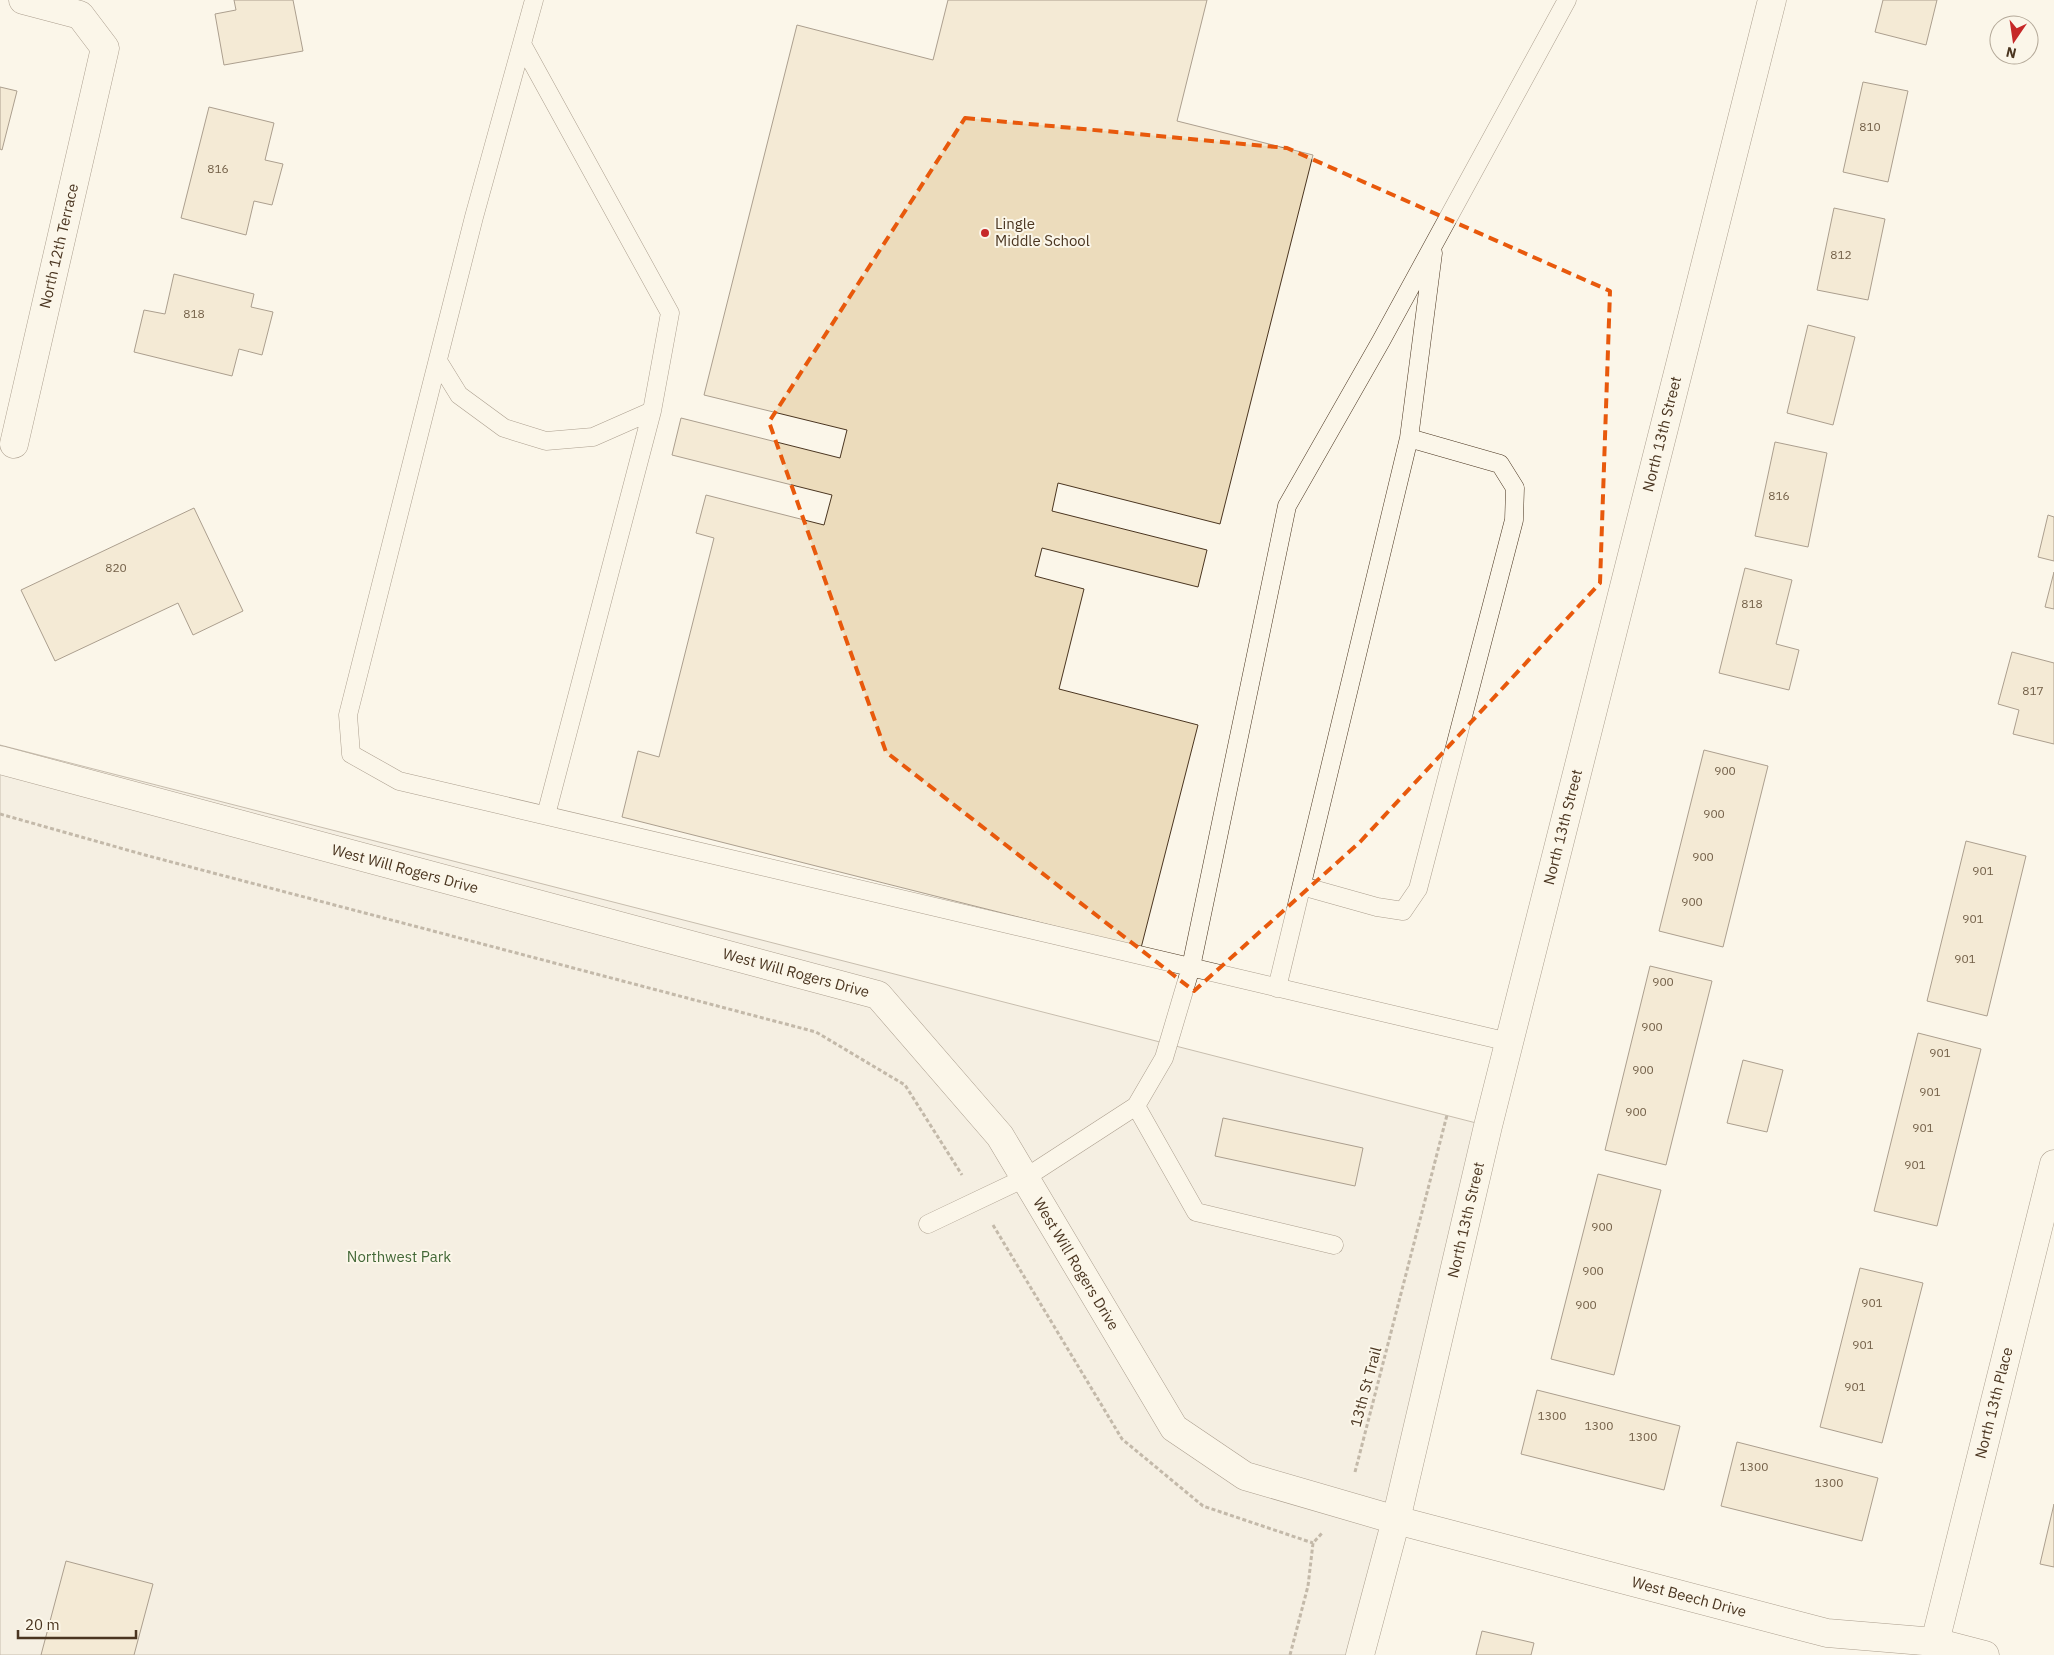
<svg xmlns="http://www.w3.org/2000/svg" width="2054" height="1655" font-family="'IBM Plex Sans',sans-serif">
	<style>
		.green { fill: #ede6d9; stroke: #887966 }
		.building { fill: #ecdcbc; stroke: #4a3520 }
		.lines { fill: none; stroke-linecap: round; stroke-linejoin: round }
		.service-casing { stroke: #4a3520; stroke-width: 19 }
		.minor-casing { stroke: #4a3520; stroke-width: 29 }
		.secondary-casing { stroke: #4a3520; stroke-width: 29 }
		.path { stroke: #7f6f5c; stroke-width: 3; stroke-dasharray: 4 2.5; stroke-linecap: butt }
		.service { stroke: #fbf6e9; stroke-width: 18 }
		.minor { stroke: #fbf6e9; stroke-width: 28 }
		.secondary { stroke: #fbf6e9; stroke-width: 28 }
		.marked { fill: none; stroke: #e8590c; stroke-width: 4; stroke-dasharray: 10 6; stroke-linejoin: round }
		.poi-dot { fill: #c62828; stroke: #fbf6e9; stroke-width: 2 }
		.labels { text-anchor: middle; stroke-width: 4; stroke-linejoin: round; paint-order: stroke }
		.number-label { font-size: 12px; fill: #725f47 }
		.poi-label { font-size: 15px; fill: #4a3520; stroke: #fbf6e9; text-anchor: start }
		.street-label { font-size: 15px; fill: #4a3520; stroke: #fbf6e9 }
		.park-label { font-size: 15px; fill: #436837; stroke: #fbf6e9 }
	</style>
	<rect width="100%" height="100%" fill="#fbf6e9"/>
	<path class="green" d="M0,745L1488,1126L1356,1655H0Z"/>
	<path class="building" d="M234,0H293L303,51L224,65L215,14L236,10Z
		M948,0H1207L1177,121L1313,155L1220,524L1058,483L1052,511L1207,550L1198,587L1042,548L1035,576L1084,589L1059,689L1198,725L1141,948L622,817L638,751L659,757L714,538L696,533L706,495L824,525L832,495L672,455L681,418L840,458L847,430L704,395L797,25L933,60Z
		M1883,0H1937L1926,45L1875,32Z
		M1863,82L1908,91L1888,182L1843,172Z
		M0,87L17,91L2,150L0,149Z
		M209,107L274,123L265,160L283,164L272,205L254,201L246,235L181,218Z
		M1834,208L1885,219L1868,300L1817,290Z
		M174,274L254,294L251,307L273,312L262,355L239,349L232,376L134,352L144,310L165,314Z
		M1808,325L1855,337L1833,425L1787,413Z
		M1775,442L1827,453L1808,547L1755,536Z
		M194,508L243,611L193,635L178,603L55,661L21,590Z
		M2048,515L2054,517V561L2038,557Z
		M1745,568L1792,580L1776,644L1799,650L1789,690L1719,673Z
		M2054,572V609L2045,607Z
		M2012,652L2054,663V744L2013,734L2019,710L1998,704Z
		M1704,750L1768,766L1723,947L1659,931Z
		M1966,841L2026,856L1987,1016L1927,1001Z
		M1650,966L1712,981L1666,1165L1605,1150Z
		M1918,1033L1981,1049L1937,1226L1874,1211Z
		M1743,1060L1783,1070L1767,1132L1727,1123Z
		M1223,1118L1363,1148L1355,1186L1215,1156Z
		M1598,1174L1661,1190L1614,1375L1551,1359Z
		M1860,1268L1923,1283L1882,1443L1820,1427Z
		M1537,1390L1680,1426L1664,1490L1521,1454Z
		M1737,1442L1878,1478L1862,1541L1721,1506Z
		M2054,1504V1567L2040,1564Z
		M66,1561L153,1584L134,1655H41Z
		M1482,1631L1534,1643L1531,1655H1476Z"/>
	<g class="lines">
		<defs>
			<path id="service" d="M534,0L474,217L348,715L351,754L399,781L1509,1042
				M522,44L670,313L652,411L546,815
				M438,361L459,395L504,428L546,441L593,437L652,411
				M1302,886L1377,907L1403,911L1418,889L1514,520L1515,488L1500,464L1409,438
				M1277,988L1409,438L1433,253
				M1136,1106L1196,1212L1334,1245
				M928,1224L1025,1178L1136,1106L1164,1058L1191,967L1287,506L1381,341L1567,0"/>
			<path id="minor" d="M14,444L105,48L80,15L23,0
				M0,760L878,995L1000,1136L1174,1428L1245,1476L1396,1520L1827,1633L1935,1642L1985,1655
				M1935,1642L2054,1164"/>
			<path id="secondary" d="M1360,1655L1396,1520L1488,1126L1772,0"/>
		</defs>
		<use href="#service" class="service-casing"/>
		<use href="#minor" class="minor-casing"/>
		<use href="#secondary" class="secondary-casing"/>
		<path class="path" d="M0,814L145,855L816,1032L905,1085L962,1175
			M993,1225L1122,1439L1203,1506L1313,1543
			M1355,1472L1447,1115
			M1290,1655L1308,1586L1313,1543L1322,1533"/>
		<use href="#service" class="service"/>
		<use href="#minor" class="minor"/>
		<use href="#secondary" class="secondary"/>
	</g>
	<path d="M0 0H2054V1655H0ZM965,118L1287,148L1610,291L1600,583L1360,842L1194,991L886,752L769,422Z" fill="#fbf6e9" fill-opacity=".55" fill-rule="evenodd"/>
	<path class="marked" d="M965,118L1287,148L1610,291L1600,583L1360,842L1194,991L886,752L769,422Z"/>
	<circle class="poi-dot" cx="985" cy="233" r="5"/>
	<g class="labels">
		<g class="number-label">
			<text x="1870" y="131">810</text>
			<text x="218" y="173">816</text>
			<text x="1841" y="259">812</text>
			<text x="194" y="318">818</text>
			<text x="1779" y="500">816</text>
			<text x="116" y="572">820</text>
			<text x="1752" y="608">818</text>
			<text x="2033" y="695">817</text>
			<text x="1725" y="775">900</text>
			<text x="1714" y="818">900</text>
			<text x="1703" y="861">900</text>
			<text x="1983" y="875">901</text>
			<text x="1692" y="906">900</text>
			<text x="1973" y="923">901</text>
			<text x="1965" y="963">901</text>
			<text x="1663" y="986">900</text>
			<text x="1652" y="1031">900</text>
			<text x="1940" y="1057">901</text>
			<text x="1643" y="1074">900</text>
			<text x="1930" y="1096">901</text>
			<text x="1636" y="1116">900</text>
			<text x="1923" y="1132">901</text>
			<text x="1915" y="1169">901</text>
			<text x="1602" y="1231">900</text>
			<text x="1593" y="1275">900</text>
			<text x="1872" y="1307">901</text>
			<text x="1586" y="1309">900</text>
			<text x="1863" y="1349">901</text>
			<text x="1855" y="1391">901</text>
			<text x="1552" y="1420">1300</text>
			<text x="1599" y="1430">1300</text>
			<text x="1643" y="1441">1300</text>
			<text x="1754" y="1471">1300</text>
			<text x="1829" y="1487">1300</text>
		</g>
		<g class="poi-label">
			<text x="995" y="229">Lingle<tspan x="995" dy="17">Middle School</tspan></text>
		</g>
		<g class="street-label">
			<text transform="translate(59 246) rotate(-77)" y="5">North 12th Terrace</text>
			<text transform="translate(1662 434) rotate(-76)" y="5">North 13th Street</text>
			<text transform="translate(1563 827) rotate(-76)" y="5">North 13th Street</text>
			<text transform="translate(405 869) rotate(15)" y="5">West Will Rogers Drive</text>
			<text transform="translate(796 973) rotate(15)" y="5">West Will Rogers Drive</text>
			<text transform="translate(1466 1220) rotate(-77)" y="5">North 13th Street</text>
			<text transform="translate(1076 1264) rotate(59)" y="5">West Will Rogers Drive</text>
			<text transform="translate(1366 1387) rotate(-75)" y="5">13th St Trail</text>
			<text transform="translate(1994 1403) rotate(-76)" y="5">North 13th Place</text>
			<text transform="translate(1689 1597) rotate(15)" y="5">West Beech Drive</text>
		</g>
		<g class="park-label">
			<text x="399" y="1262">Northwest Park</text>
		</g>
	</g>
	<g transform="translate(2014 40) rotate(193)"><circle r="24" fill="#fbf6e9" stroke="#b4a999"/>
	<path d="M0-4L9 19L0 12L-9 19Z" fill="#c62828"/>
	<text y="-8" font-size="14" font-weight="bold" text-anchor="middle" fill="#4a3520">N</text>
	</g>
	<path d="M18 1630v8h118v-8" fill="none" stroke="#4a3520" stroke-width="2.5"/>
	<text x="25" y="1630" font-size="15" fill="#4a3520" stroke="#fbf6e9" stroke-width="4" paint-order="stroke">20 m</text>
</svg>
